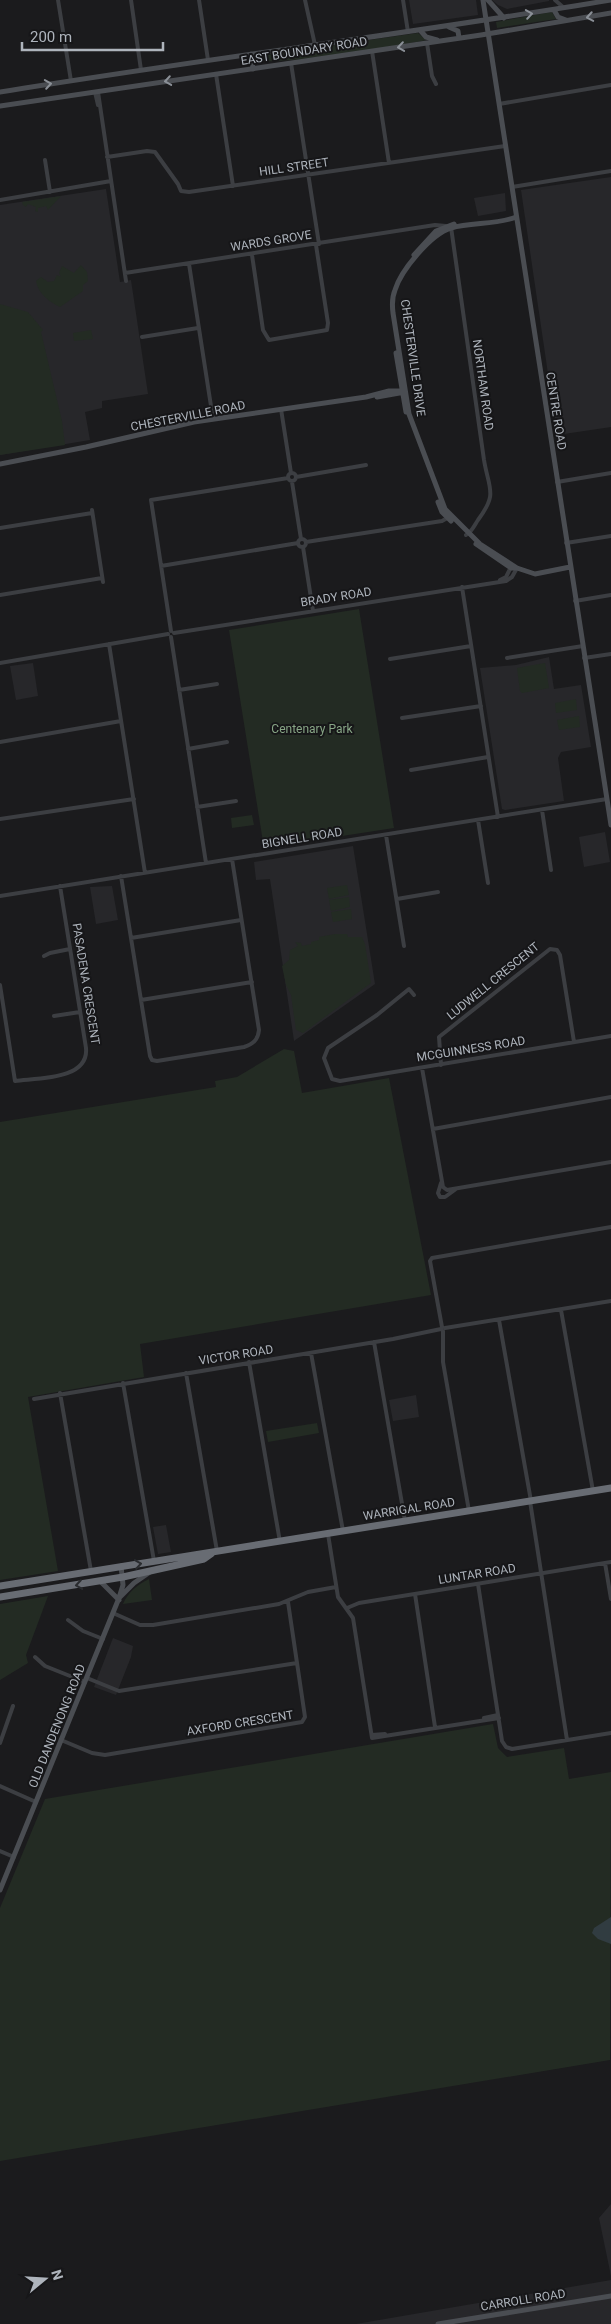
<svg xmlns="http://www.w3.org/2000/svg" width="611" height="2324" font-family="Roboto,sans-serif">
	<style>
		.built { fill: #27272a }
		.green { fill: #232b23 }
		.water { fill: #313c41 }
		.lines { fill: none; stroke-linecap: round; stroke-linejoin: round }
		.street { stroke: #3c3e42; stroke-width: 4 }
		.secondary { stroke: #4a4d52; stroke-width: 5 }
		.highway { stroke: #686c73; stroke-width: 7 }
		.oneway { stroke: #8b9097 }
		.oneway2 { stroke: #2a2c2f }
		.labels { text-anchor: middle; stroke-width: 4; stroke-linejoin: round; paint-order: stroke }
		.street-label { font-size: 12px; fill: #aeb4bc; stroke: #161618 }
		.park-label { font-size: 12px; fill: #88a686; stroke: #161618 }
	</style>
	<rect width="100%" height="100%" fill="#1b1b1d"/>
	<path class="built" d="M409,0H476L478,15L413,24Z
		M492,0H549V1L507,9L498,5Z
		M611,177V427L557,435L521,190Z
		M106,189L120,282L131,280L148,394L102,401V408L85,412L90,440L0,455V205Z
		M505,193L506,211L478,216L474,198Z
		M549,657L554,689L581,685L591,747L561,752L558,758L564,801L505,810L502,809L480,668L516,665Z
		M33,663L38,696L16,700L10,666Z
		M605,832L610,862L584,867L579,837Z
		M353,846L375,984L294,1041L270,879L256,880L254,862Z
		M112,886L118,920L96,924L90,887Z
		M416,1395L419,1417L393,1421L389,1400Z
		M166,1525L171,1552L158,1554L153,1527Z
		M113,1638L133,1646L131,1657L116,1695L94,1687Z
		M611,2204V2276L599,2218Z
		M611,2280V2324H356Z"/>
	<path class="green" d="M552,12L556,19L497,28L496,22Z
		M418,33L426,40C405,45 267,67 256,60L265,55Z
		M61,196L48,210L46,206L38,208V212L35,211L36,207L28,204L26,207L23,205L22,202Z
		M81,265L87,272L88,281L83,285V291L60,307C51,303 38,294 36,281L41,277L48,282L54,281L57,275L61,277L59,273L62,266L74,273Z
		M0,304L28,312L43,330L41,332L62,421L65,445L0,455Z
		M91,330L93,339L74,341L73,333Z
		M359,609L394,828L264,848L229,630Z
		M545,663L549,688L522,693L520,691L517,668Z
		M576,699L577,710L556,713L555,703Z
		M579,716L580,727L559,730L557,720Z
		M252,815L254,825L232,828L231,818Z
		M347,885L349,895L329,899L327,888Z
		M349,897L350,907L331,911L329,900Z
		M351,909L352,919L333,922L331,912Z
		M335,934H347L348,937H362L365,944L371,983L303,1033L296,1030L291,995L286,985L282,966L289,960L290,950L298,946L295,942L301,943L302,946L311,944V942L319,940V937Z
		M284,1049L294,1051L302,1093L389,1078L431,1295L140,1344L144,1377L28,1397L58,1571L0,1580V1122L216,1087L215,1081L237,1077Z
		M317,1423L319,1433L268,1442L266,1431Z
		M149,1579L152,1600L123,1604C128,1592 137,1585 149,1579Z
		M48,1596L26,1655L28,1663L0,1680V1604Z
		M493,1724L498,1748L507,1757L564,1748L569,1779L611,1772L610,2060L0,2161V1908L45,1799Z"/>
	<path class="water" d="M611,1917V1944L598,1939L592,1933L594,1928Z"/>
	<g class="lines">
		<path class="street" d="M58,0L71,81
			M131,0L141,70
			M199,0L208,60
			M305,0L315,45
			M403,0L408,32
			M555,0L564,8
			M427,43L432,76L436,84
			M372,51L389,163
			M291,63L319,244
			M216,74L233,186
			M95,92L98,105
			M98,92L126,281
			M499,104L611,85
			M107,157L147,151L155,152L178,184L181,191L189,192L505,146
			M45,160L50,192
			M512,187L611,171
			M0,200L111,181
			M451,227L484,460C489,490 498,493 478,520C474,526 472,532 466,535
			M252,255L263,330L269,340L327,330L328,323L316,245
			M189,264L213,419
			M125,273L435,225L446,226
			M142,337L198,328
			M281,409L291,473
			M288 477a4 4 0 1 1 8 0a4 4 0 1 1-8 0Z
			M296,477L366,465
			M292,482L301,539
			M557,482L611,473
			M92,510L103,582
			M0,528L92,513
			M298 543a4 4 0 1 1 8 0a4 4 0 1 1-8 0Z
			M306,542L442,521L449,517
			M566,543L611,536
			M303,547L313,611
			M161,566L298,543
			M500,580L506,577L511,567
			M462,587L498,817
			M0,595L102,578
			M575,601L611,595
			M171,631L151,500L288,478
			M174,633L506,581L512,577L517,568
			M171,637L206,863
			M109,644L145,873
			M507,658L583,646
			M584,658L611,654
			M390,659L471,646
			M0,663L168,634
			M179,690L217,684
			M402,718L481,706
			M0,742L121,721
			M188,749L227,742
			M411,770L488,757
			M197,807L236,801
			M542,810L551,870
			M0,819L134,799
			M478,820L488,883
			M386,835L404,946
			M121,876L150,1056L152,1060L157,1061L244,1047C253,1044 258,1040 259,1030L232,859
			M0,896L607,799
			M397,899L438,892
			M131,938L241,920
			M44,956L50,953L70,949
			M0,985L15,1081C38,1078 89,1080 86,1048L60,886
			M414,995L409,989L377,1015L328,1048L324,1058L332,1079L340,1081L611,1036
			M141,1000L252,982
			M54,1016L80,1012
			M441,1065L439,1037L550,949L557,950L560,955L574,1042
			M422,1068L443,1187L447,1190L611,1162
			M433,1129L611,1097
			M441,1183L438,1193L440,1197H445L456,1189
			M561,1310L593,1491
			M499,1320L531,1501
			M442,1327L430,1261L432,1258L611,1227
			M445,1328L611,1301
			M443,1331V1362L469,1511
			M374,1342L405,1521
			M311,1353L343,1531
			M249,1362L280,1542
			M186,1373L217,1551
			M123,1383L154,1561
			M60,1393L91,1571
			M34,1399L393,1339L441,1329
			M530,1501L567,1740
			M328,1534L338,1597L353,1618L372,1738L499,1718
			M605,1563L611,1599
			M478,1584L502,1741L506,1747L512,1749L611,1733
			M415,1594L435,1727
			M347,1608L359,1603L611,1562
			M113,1613L140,1625H153L279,1604L308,1592L336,1587
			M68,1620L83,1631L103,1639
			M35,1657L45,1666L85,1682
			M87,1678L119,1691L297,1663
			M484,1718L498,1715
			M372,1735L385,1734
			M61,1740L92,1753L105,1755L302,1722L305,1717L288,1602
			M0,1743L13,1706
			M0,1786L36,1802
			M0,1851L14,1857"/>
		<path class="secondary" d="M483,0L611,825
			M488,0L504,18
			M554,10L558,17L566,20
			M449,27L458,31L459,38
			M420,30L426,37L437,40
			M251,54L253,69
			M0,92C203,59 408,34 611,0
			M0,106L481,35L611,13
			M516,217C496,225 472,222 451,228C431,234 401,270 395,290C392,297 392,305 393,313L409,414L445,509L480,544L517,568L535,574L570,567
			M414,255L436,231L454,224
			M396,353L406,412
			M377,397L405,392
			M0,464L86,447L194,422L366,397L389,391H405
			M438,502L442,512L451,521
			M476,544L511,568H517
			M100,1581L119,1600
			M120,1597L134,1583L150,1572
			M0,1890L119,1598L123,1585L121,1566
			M438,2324L611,2296"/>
		<path class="highway" d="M0,1586L611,1488
			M0,1597L123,1577L204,1559L211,1554"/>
	</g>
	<defs><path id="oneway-chevron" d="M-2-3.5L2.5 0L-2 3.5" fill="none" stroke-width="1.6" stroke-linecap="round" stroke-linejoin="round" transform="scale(1.25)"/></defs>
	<g class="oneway">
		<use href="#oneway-chevron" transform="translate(529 14) rotate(-9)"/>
		<use href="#oneway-chevron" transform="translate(590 17) rotate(170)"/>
		<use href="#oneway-chevron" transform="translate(401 47) rotate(172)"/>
		<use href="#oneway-chevron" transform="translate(168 81) rotate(171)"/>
		<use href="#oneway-chevron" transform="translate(48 84) rotate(-9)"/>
	</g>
	<g class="oneway2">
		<use href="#oneway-chevron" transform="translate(138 1564) rotate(-9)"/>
		<use href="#oneway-chevron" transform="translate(79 1585) rotate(171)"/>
	</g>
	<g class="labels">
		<g class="street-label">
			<text transform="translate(304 51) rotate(-9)" y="4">EAST BOUNDARY ROAD</text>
			<text transform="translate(294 167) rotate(-8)" y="4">HILL STREET</text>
			<text transform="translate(271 241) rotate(-9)" y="4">WARDS GROVE</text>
			<text transform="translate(413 358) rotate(82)" y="4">CHESTERVILLE DRIVE</text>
			<text transform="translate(483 385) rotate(82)" y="4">NORTHAM ROAD</text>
			<text transform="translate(556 411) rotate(81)" y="4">CENTRE ROAD</text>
			<text transform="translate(188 416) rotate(-11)" y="4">CHESTERVILLE ROAD</text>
			<text transform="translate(336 597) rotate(-9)" y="4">BRADY ROAD</text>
			<text transform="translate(302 838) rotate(-9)" y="4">BIGNELL ROAD</text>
			<text transform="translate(493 981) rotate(-39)" y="4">LUDWELL CRESCENT</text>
			<text transform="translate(86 984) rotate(81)" y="4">PASADENA CRESCENT</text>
			<text transform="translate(471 1049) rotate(-9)" y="4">MCGUINNESS ROAD</text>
			<text transform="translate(236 1355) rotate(-9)" y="4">VICTOR ROAD</text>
			<text transform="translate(409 1509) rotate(-9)" y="4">WARRIGAL ROAD</text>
			<text transform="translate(477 1574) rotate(-9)" y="4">LUNTAR ROAD</text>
			<text transform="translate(240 1723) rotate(-9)" y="4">AXFORD CRESCENT</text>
			<text transform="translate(57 1726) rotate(-68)" y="4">OLD DANDENONG ROAD</text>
			<text transform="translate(523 2300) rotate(-9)" y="4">CARROLL ROAD</text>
		</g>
		<g class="park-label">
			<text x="312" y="733">Centenary Park</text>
		</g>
	</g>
	<g transform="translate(45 2279) rotate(72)" stroke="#161618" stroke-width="4" paint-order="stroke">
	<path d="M0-4L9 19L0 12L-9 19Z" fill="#aeb4bc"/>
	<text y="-8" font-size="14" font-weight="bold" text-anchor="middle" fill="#aeb4bc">N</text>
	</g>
	<path d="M22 42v8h141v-8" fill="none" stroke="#aeb4bc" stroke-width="2.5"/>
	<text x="30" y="42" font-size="15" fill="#aeb4bc" stroke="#161618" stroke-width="4" paint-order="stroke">200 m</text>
</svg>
